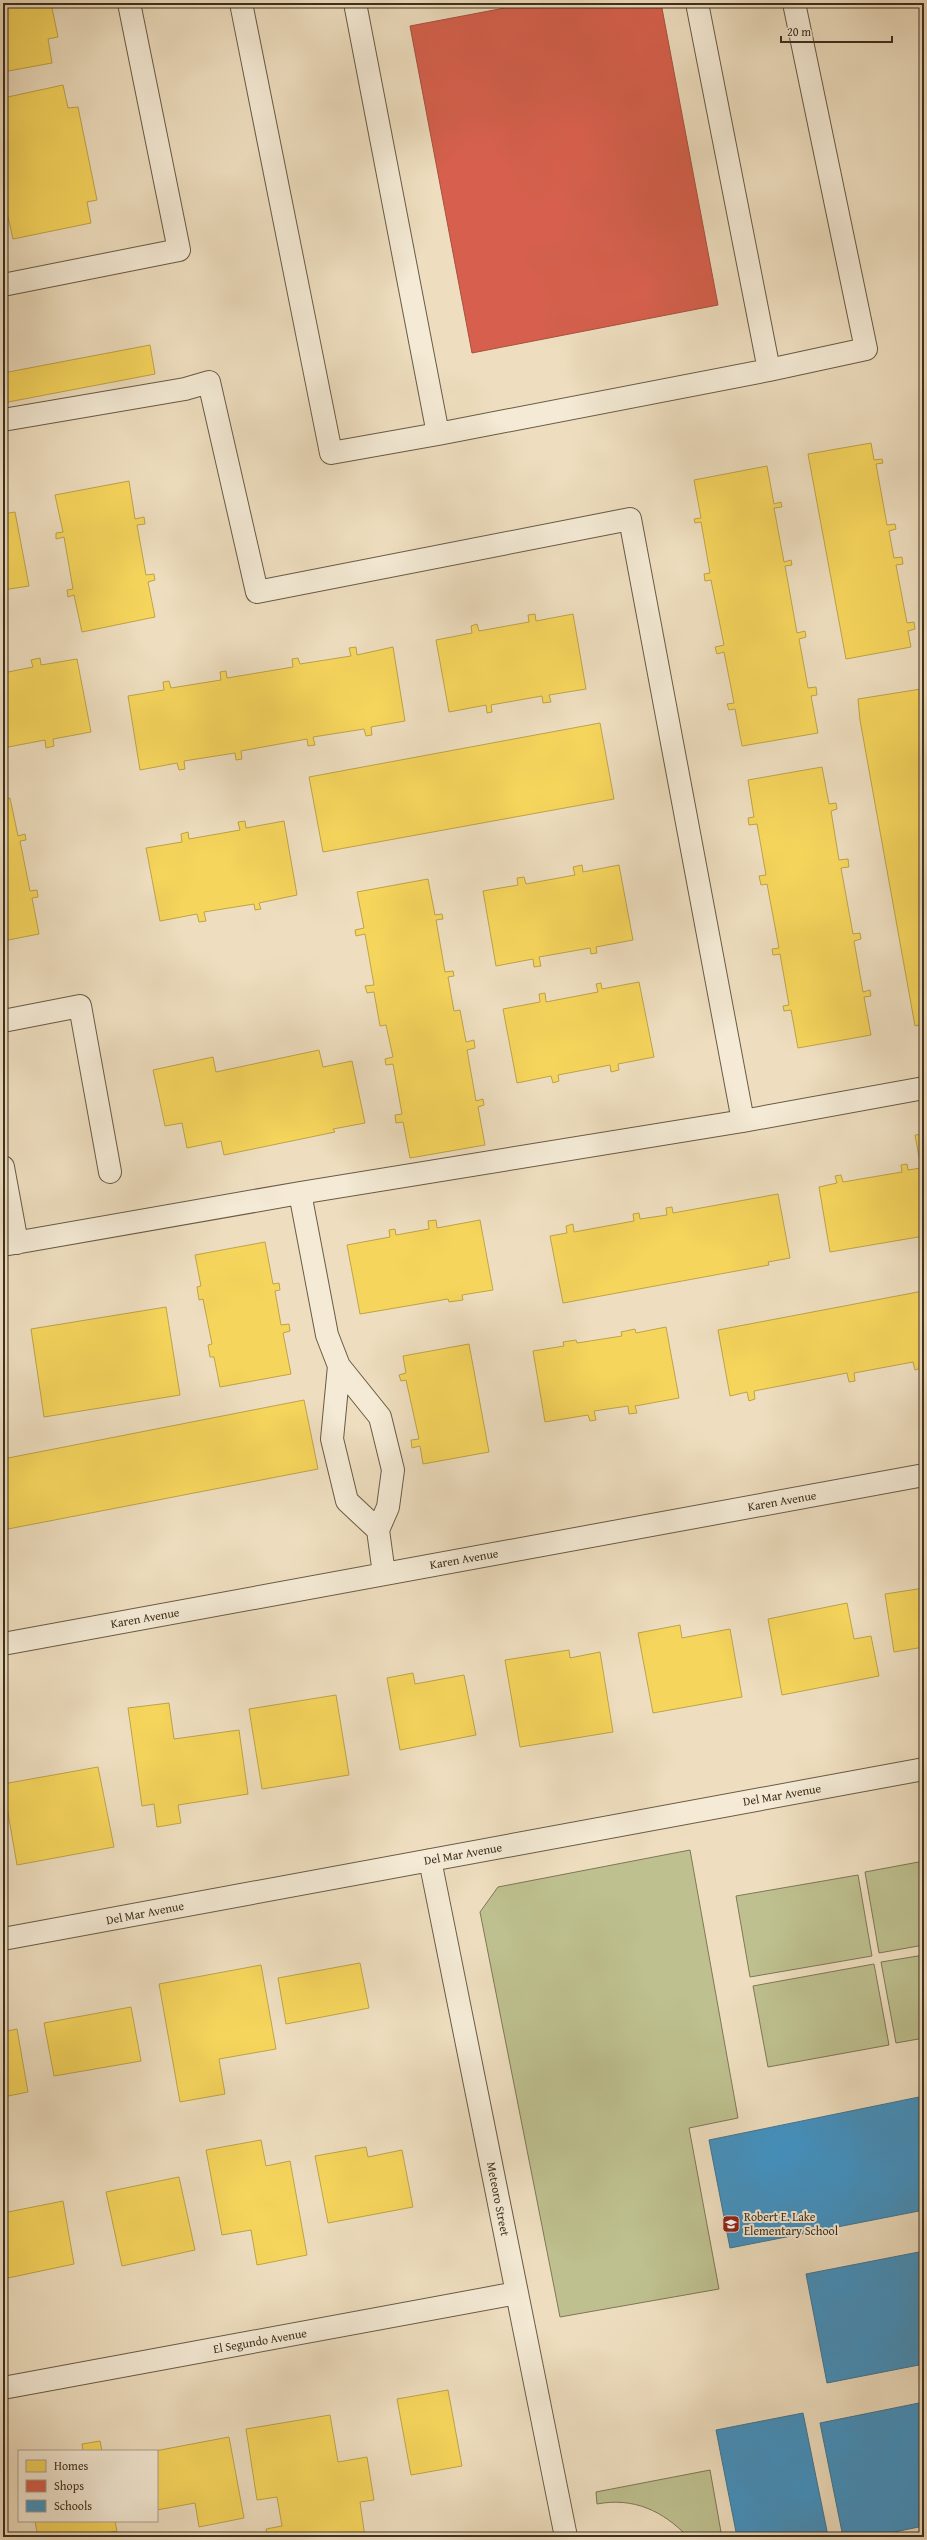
<svg xmlns="http://www.w3.org/2000/svg" width="927" height="2540" font-family="'Gentium Book Plus',serif">
	<style>
		.green { fill: #bec08f; stroke: #7e7856 }
		.homes { fill: #f6d55c; stroke: #bea349 }
		.shops { fill: #d6604d; stroke: #a8513e }
		.schools { fill: #4393c3; stroke: #417591 }
		.lines { fill: none; stroke-linecap: round; stroke-linejoin: round }
		.minor-casing { stroke: #695b45; stroke-width: 24 }
		.minor { stroke: #f4ead5; stroke-width: 22 }
		.labels { text-anchor: middle; stroke-width: 4; stroke-linejoin: round; paint-order: stroke }
		.street-label { font-size: 12px; fill: #3d2f1c; stroke: #f4ead5 }
		.poi-label { font-size: 12px; fill: #3d2f1c; stroke: #f4ead5; text-anchor: start }
	</style>
	<rect width="100%" height="100%" fill="#eedebf"/>
	<filter id="stains"><feTurbulence type="fractalNoise" baseFrequency=".005" numOctaves="4"/><feColorMatrix values="0 0 0 0 .2 0 0 0 0 .09 0 0 0 0 .02 0 0 0 .5 -.17"/></filter>
	<radialGradient id="worn" r=".72"><stop offset=".6" stop-color="#630" stop-opacity="0"/><stop offset="1" stop-color="#630" stop-opacity=".3"/></radialGradient>
	<path class="green" d="M690,1850L738,2118L689,2128L719,2289L560,2317L480,1912L498,1887Z
		M924,1861V1945L879,1953L865,1872Z
		M858,1875L872,1956L750,1977L736,1896Z
		M924,1955V2038L896,2043L881,1962Z
		M874,1964L889,2045L768,2067L753,1986Z
		M710,2470L721,2532L688,2537C663,2511 634,2497 597,2504L596,2492Z"/>
	<path class="homes" d="M3,3H51L58,37L48,39L52,63L3,72Z
		M63,85L68,108L78,107L97,200L87,202L91,223L13,239L8,217L3,219V98Z
		M150,345L155,374L3,403V373Z
		M871,443L874,460L882,459L883,463L876,464L887,525L895,524L896,529L889,531L894,558L902,557L903,564L896,565L907,623L914,622L915,629L908,631L911,647L846,659L808,454Z
		M767,466L774,504L781,502L782,507L774,508L784,562L791,560L792,565L785,566L797,633L805,631L806,637L799,639L808,688L816,687L817,695L811,696L818,733L742,746L735,709L729,710L727,704L734,703L724,652L717,654L715,647L724,645L711,580L705,581L704,574L710,573L701,522L695,523L694,519L701,518L694,480Z
		M129,481L135,519L144,517L145,524L137,525L146,575L154,574L155,580L148,582L155,617L82,632L74,595L68,597L67,590L73,589L64,537L56,539V533L63,532L55,495Z
		M15,512L29,586L3,590V514Z
		M535,614L536,621L573,614L586,689L549,695L551,702L543,703L542,696L491,705L492,712L487,713L486,705L449,712L436,640L472,633L471,626L477,624L479,631L529,622L528,615Z
		M356,647L357,655L393,647L405,721L371,727L372,735L366,736L364,729L313,737L315,745L308,746L307,739L241,751L242,759L236,760L235,753L184,761L185,769L179,770L177,763L140,770L128,696L164,690L163,682L169,681L171,688L221,680L220,672L226,671L227,678L293,667L292,659L298,658L300,664L351,656L349,648Z
		M40,658L41,665L77,659L91,732L53,739L54,746L46,748L45,740L3,748V673L33,667L31,660Z
		M921,689L924,707V1024L915,1026L860,720L858,699Z
		M600,723L614,799L323,852L309,777Z
		M822,767L829,804L836,803L837,809L831,811L839,860L848,859L849,867L841,868L853,934L860,933L861,939L854,941L863,992L870,990L871,996L864,997L871,1035L798,1048L791,1010L784,1011L783,1006L789,1005L780,954L773,955L772,949L779,948L767,884L761,885L759,876L766,875L757,824L749,825L748,818L754,817L748,780Z
		M10,798L18,836L25,834L26,840L20,841L30,891L37,890L38,897L32,898L39,934L3,941V800Z
		M245,821L246,828L284,821L297,895L259,903L261,909L255,910L254,904L204,912L206,921L199,922L197,914L160,921L146,848L182,842L181,834L188,832L189,839L240,830L238,822Z
		M582,865L583,872L619,865L633,940L596,947L597,953L591,954L590,948L539,957L541,966L534,967L533,959L496,966L483,891L518,885L517,878L524,877L526,884L575,875L573,867Z
		M428,879L435,915L442,914L443,919L436,920L445,972L453,971L454,976L448,977L454,1011L460,1010L466,1042L474,1040L475,1048L467,1050L476,1101L483,1099L484,1105L478,1107L485,1145L410,1158L403,1122L396,1123L395,1115L402,1114L393,1064L386,1065L385,1059L393,1057L386,1025L380,1026L374,992L367,993L365,986L374,985L365,934L356,936L355,930L364,928L357,892Z
		M639,982L654,1057L618,1064L619,1070L611,1072L610,1065L558,1075L559,1081L553,1083L551,1076L517,1083L503,1009L540,1002L539,994L545,993L546,1002L598,992L596,984L601,983L602,989Z
		M319,1050L323,1067L352,1061L365,1123L333,1129L335,1132L224,1155L221,1141L187,1148L182,1123L165,1126L153,1070L213,1057L216,1072Z
		M924,1134V1236L830,1252L819,1187L837,1183L835,1176L841,1175L843,1182L902,1172L901,1165L907,1164L908,1170L921,1168L915,1135Z
		M778,1194L790,1258L768,1262L769,1265L563,1303L550,1236L567,1233L566,1226L573,1224L574,1232L634,1221L633,1214L639,1213L640,1219L667,1215L666,1208L672,1207L673,1213Z
		M436,1220L437,1228L480,1220L493,1290L462,1295L463,1300L449,1302L448,1299L360,1314L347,1245L390,1237L389,1230L395,1229L396,1235L429,1229L428,1221Z
		M265,1242L273,1284L279,1283L280,1290L275,1291L281,1325L289,1324L290,1331L283,1333L291,1374L220,1387L214,1357H210L208,1345L212,1344L203,1299L199,1300L197,1287L201,1286L195,1255Z
		M923,1291L924,1360L920,1361L922,1368L915,1370L913,1362L854,1373L855,1381L849,1382L847,1373L754,1391L755,1399L749,1401L747,1392L730,1396L718,1330Z
		M166,1307L180,1395L44,1417L31,1329Z
		M666,1327L679,1398L635,1406L637,1413L629,1414L628,1406L594,1411L596,1420L590,1421L588,1415L545,1422L533,1351L564,1346L563,1342L576,1340L577,1343L622,1336L621,1332L635,1329L636,1333Z
		M469,1344L489,1452L423,1464L420,1446L412,1448L411,1440L419,1439L406,1380L401,1381L399,1375L406,1373L403,1356Z
		M304,1400L318,1469L8,1529L3,1502V1459Z
		M924,1588V1647L894,1652L885,1594Z
		M847,1603L854,1639L871,1636L879,1676L782,1695L768,1619Z
		M680,1625L682,1638L730,1629L742,1697L653,1713L638,1633Z
		M569,1650L570,1658L600,1652L613,1732L520,1747L505,1660Z
		M413,1673L415,1684L464,1675L476,1735L400,1750L387,1678Z
		M336,1695L349,1775L262,1789L249,1709Z
		M169,1703L174,1739L239,1730L248,1794L178,1805L181,1823L157,1827L154,1804L142,1806L128,1708Z
		M98,1767L114,1847L17,1865L3,1784Z
		M360,1963L369,2008L286,2024L278,1978Z
		M261,1965L276,2049L219,2059L225,2094L180,2102L159,1984Z
		M131,2007L141,2061L54,2076L44,2023Z
		M17,2029L28,2092L3,2097V2032Z
		M261,2140L266,2166L290,2161L307,2255L257,2265L251,2230L222,2235L206,2150Z
		M366,2147L368,2157L402,2150L413,2207L328,2223L315,2156Z
		M179,2177L195,2250L122,2266L106,2192Z
		M63,2201L74,2264L3,2279V2213Z
		M448,2390L462,2466L411,2475L397,2399Z
		M330,2415L338,2462L367,2457L374,2500L360,2502L365,2537H268L266,2529L282,2526L277,2497L257,2500L246,2429Z
		M229,2437L244,2518L199,2527L195,2503L157,2510L155,2451Z
		M100,2441L102,2451H83L82,2444Z
		M3,2517L6,2537H3Z
		M35,2521H115L117,2531L85,2537H38Z"/>
	<path class="shops" d="M531,3H661L718,305L472,353L410,26Z"/>
	<path class="schools" d="M924,2096V2210L730,2248L709,2140Z
		M924,2251V2364L827,2383L806,2274Z
		M924,2402V2526L869,2537H843L820,2423Z
		M803,2413L828,2536L737,2537L716,2430Z"/>
	<g class="lines">
		<defs>
			<path id="minor" d="M241,3L331,453L438,434L355,3
				M697,3L769,370L866,349L794,3
				M3,285L179,250L129,3
				M3,420L185,389L209,382L257,592L630,519L743,1121L300,1193L3,1245
				M438,434L769,370
				M3,1021L80,1006L110,1172
				M743,1121L924,1088
				M3,1167L17,1243
				M300,1193L327,1335L339,1366L380,1417L393,1470L388,1507L378,1530L384,1574
				M339,1366L332,1439L347,1501L378,1530
				M3,1644L924,1475
				M430,1860L566,2537
				M3,1939L924,1769
				M3,2388L517,2293"/>
		</defs>
		<use href="#minor" class="minor-casing"/>
		<use href="#minor" class="minor"/>
	</g>
	<defs>
		<symbol id="school-square" viewBox="-11 -11 22 22"><rect x="-9" y="-9" width="18" height="18" rx="4" fill="#8f2418" stroke="#f4ead5"/><path d="M0-5L7-2L0 1L-7-2ZM-4 1L0 2.5L4 1V4Q0 6-4 4Z" fill="#fff"/></symbol>
	</defs>
	<g fill-rule="evenodd">
		<use href="#school-square" x="721" y="2214" width="20" height="20"/>
	</g>
	<g class="labels">
		<g class="street-label">
			<text transform="translate(782 1501) rotate(-10)" y="4">Karen Avenue</text>
			<text transform="translate(464 1559) rotate(-10)" y="4">Karen Avenue</text>
			<text transform="translate(145 1618) rotate(-10)" y="4">Karen Avenue</text>
			<text transform="translate(782 1795) rotate(-10)" y="4">Del Mar Avenue</text>
			<text transform="translate(463 1854) rotate(-10)" y="4">Del Mar Avenue</text>
			<text transform="translate(145 1913) rotate(-11)" y="4">Del Mar Avenue</text>
			<text transform="translate(498 2199) rotate(79)" y="4">Meteoro Street</text>
			<text transform="translate(260 2341) rotate(-10)" y="4">El Segundo Avenue</text>
		</g>
		<g class="poi-label">
			<text x="744" y="2221">Robert E. Lake<tspan x="744" dy="14">Elementary School</tspan></text>
		</g>
	</g>
	<rect width="927" height="2540" fill="none" stroke="#eedebf" stroke-width="16"/>
	<rect x="4" y="4" width="919" height="2532" fill="none" stroke="#3d2f1c" stroke-width="2"/>
	<rect x="8" y="8" width="911" height="2524" fill="none" stroke="#3d2f1c"/>
	<rect x="18" y="2450" width="140" height="72" fill="#f4ead5" stroke="#ab9f8b"/>
	<rect x="26" y="2460" width="20" height="12" fill="#f6d55c" stroke="#ab9f8b"/>
	<text x="54" y="2470" font-size="12" fill="#3d2f1c">Homes</text>
	<rect x="26" y="2480" width="20" height="12" fill="#d6604d" stroke="#ab9f8b"/>
	<text x="54" y="2490" font-size="12" fill="#3d2f1c">Shops</text>
	<rect x="26" y="2500" width="20" height="12" fill="#4393c3" stroke="#ab9f8b"/>
	<text x="54" y="2510" font-size="12" fill="#3d2f1c">Schools</text>
	<path d="M781 36v6h111v-6" fill="none" stroke="#3d2f1c" stroke-width="2"/>
	<text x="787" y="36" font-size="12" fill="#3d2f1c" stroke="#f4ead5" stroke-width="3" paint-order="stroke">20 m</text>
	<rect width="100%" height="100%" filter="url(#stains)"/>
	<rect width="100%" height="100%" fill="url(#worn)"/>
</svg>
